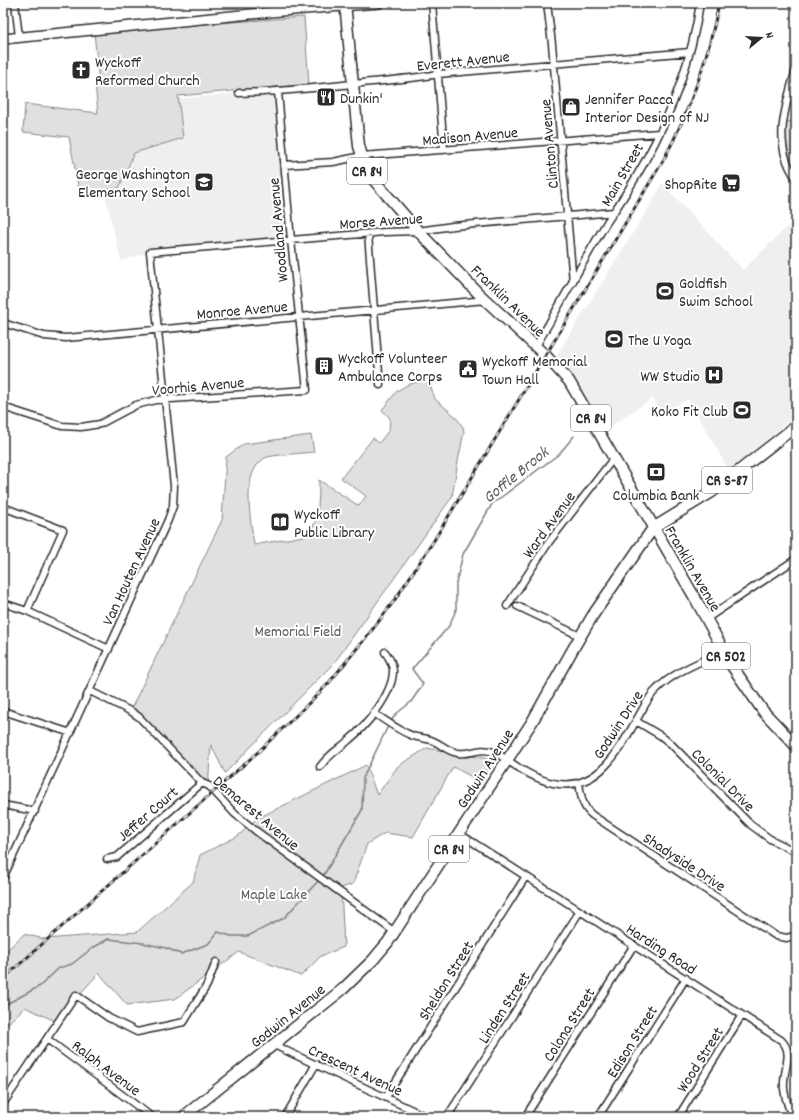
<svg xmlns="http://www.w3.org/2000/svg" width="799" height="1120" font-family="Dekko,sans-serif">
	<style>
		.built { fill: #efefef }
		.green { fill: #e0e0e0; stroke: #868686 }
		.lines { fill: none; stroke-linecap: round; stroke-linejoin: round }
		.stream { stroke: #7e7e7e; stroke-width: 1.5 }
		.minor-casing { stroke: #2b2b2b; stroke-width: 9 }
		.secondary-casing { stroke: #2b2b2b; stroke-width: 12 }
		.primary-casing { stroke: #2b2b2b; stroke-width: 13 }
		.minor { stroke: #fff; stroke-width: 6 }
		.secondary { stroke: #fff; stroke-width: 9 }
		.primary { stroke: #fff; stroke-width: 10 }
		.rail-casing { stroke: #2b2b2b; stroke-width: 3 }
		.rail { stroke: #fff; stroke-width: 1.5; stroke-dasharray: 4.5; stroke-linecap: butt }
		.labels { text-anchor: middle; stroke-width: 4; stroke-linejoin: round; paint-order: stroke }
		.shield { fill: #fff; stroke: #6b6b6b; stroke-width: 1 }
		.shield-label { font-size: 15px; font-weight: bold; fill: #2b2b2b }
		.street-label { font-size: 16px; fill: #2b2b2b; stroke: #fff }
		.poi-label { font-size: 16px; fill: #2b2b2b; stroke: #fff; text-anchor: start }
		.park-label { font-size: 16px; fill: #585858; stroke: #fff }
		.water-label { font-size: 17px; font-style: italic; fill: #5c5c5c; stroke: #fff }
	</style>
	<rect width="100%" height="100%" fill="#fff"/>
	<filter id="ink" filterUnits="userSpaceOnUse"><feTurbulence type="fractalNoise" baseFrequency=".025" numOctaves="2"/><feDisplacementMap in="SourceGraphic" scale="8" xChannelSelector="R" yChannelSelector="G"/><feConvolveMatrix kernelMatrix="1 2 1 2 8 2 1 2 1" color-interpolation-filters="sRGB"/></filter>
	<g filter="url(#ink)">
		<path class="built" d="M278,92L291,240L150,252L121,261L104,191L120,188L134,153L183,138L178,99L239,93Z
			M662,183L743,270L796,218V415L730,472L688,399L661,414L653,398L606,429L557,355L653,201Z"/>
		<path class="green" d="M304,17L309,84L178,96L183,138L134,153L119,188L80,195L69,137L23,132L25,104L98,113L95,83H99L94,32Z
			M783,120L796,123V171L784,152Z
			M428,379L435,399L455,416L463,427L464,432L458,461L452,497L334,663L225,773L211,745L208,787L130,711L222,520L226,457L244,444L311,435L314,452C306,453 270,455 265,458C240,473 251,520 254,545L309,535C319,519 319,498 319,480L359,506L366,496L341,478L373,438L379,443L389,430L390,418L382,410L397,391L407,385Z
			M427,748L494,760L480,781L453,767L413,837L385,833L367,844L353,884L341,888L344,947L321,956L301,976L239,952L175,999L127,1005L99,973L55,1021L25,1007L3,1028V954L24,934L44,939L137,932L193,882L200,855L238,836L256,819L366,765L377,795L398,766Z"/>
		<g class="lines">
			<path class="stream" d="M391,721L396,714L411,702L423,684L412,669L449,626L456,610V583L463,554L492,504L559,454L574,436
				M322,878L362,810L363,778L389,724
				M3,1006L40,986L59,968L72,964L91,949L108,939L143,943L166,948L181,954L208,944L218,932L231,936H248L284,918L319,880"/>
			<defs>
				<path id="minor" d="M15,3L19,37
					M432,3L444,150
					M547,3L552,44L573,282
					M796,69C786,105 771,144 796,178
					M239,93C277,92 315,88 352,84C381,81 409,79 438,74L690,52
					M284,165L333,162L362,156L659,133
					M368,234L380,385
					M3,323L44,336L66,338L486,300
					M536,346C560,305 582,263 607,222C620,203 633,183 644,163C672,113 692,59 700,3
					M3,407L62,426L81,427L100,424L136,405L156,400L307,390L291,240L278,92
					M3,507L63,530L27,611
					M3,603L27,611L109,649
					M507,606L549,542L613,459
					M517,606L580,636
					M706,619L796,559
					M90,691L132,712L139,717L202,783L209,786L235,814L256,831L396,933
					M3,711L71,733
					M374,713C386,721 399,731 413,736C419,738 425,738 431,740C440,743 448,752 458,753C471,755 478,747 494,752C499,754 502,757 507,760C521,770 542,782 559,784C599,789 620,749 637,719C643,709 648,697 657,689C675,671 701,662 723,651
					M636,721L661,736L671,744L751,825L770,839L796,852
					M320,767C328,755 339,749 349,740C366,726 393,694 393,671C393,663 389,658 385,652
					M579,783C581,795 582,807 592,815L776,936L787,938L796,935
					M3,805L35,811
					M460,834L781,1040C795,1053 782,1071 784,1089C785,1099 789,1108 792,1117
					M107,859L117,857L202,783
					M3,878L168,520L173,506L174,486L150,252L385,232L418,231L453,226L614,212
					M47,1039L152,1117
					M274,1045L427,1117
					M386,1097L526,876
					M3,1104L76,995L109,1018L137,1032L184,1022L207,985L216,962
					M3,1115L6,1117
					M285,1117L316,1064
					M447,1117L580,911
					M525,1117L634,945
					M598,1117L686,978
					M678,1117L742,1015"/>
				<path id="secondary" d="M3,39L281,11L379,3"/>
				<path id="primary" d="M345,3L359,146L366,169L372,178L418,231L479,294L546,356L569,381L695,598L732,666L763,711L796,746
					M183,1117L343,989L373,960L388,942L532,722L573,649L593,615L653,528L712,492L796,426"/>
			</defs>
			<use href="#minor" class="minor-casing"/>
			<use href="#secondary" class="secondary-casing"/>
			<use href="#primary" class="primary-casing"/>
			<use href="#minor" class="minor"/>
			<use href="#secondary" class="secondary"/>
			<use href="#primary" class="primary"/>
			<defs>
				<path id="rail" d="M3,979L258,752L305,707L328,684L372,630L394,601L433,542L664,159C691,108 708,60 719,3"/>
			</defs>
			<use href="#rail" class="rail-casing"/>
			<use href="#rail" class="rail"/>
		</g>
	</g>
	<defs>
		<symbol id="church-square" viewBox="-11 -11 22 22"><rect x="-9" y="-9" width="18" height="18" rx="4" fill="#2b2b2b" stroke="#fff"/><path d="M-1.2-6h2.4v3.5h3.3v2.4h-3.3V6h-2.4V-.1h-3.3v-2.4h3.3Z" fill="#fff"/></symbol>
		<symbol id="restaurant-square" viewBox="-11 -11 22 22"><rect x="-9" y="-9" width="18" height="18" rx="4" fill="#2b2b2b" stroke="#fff"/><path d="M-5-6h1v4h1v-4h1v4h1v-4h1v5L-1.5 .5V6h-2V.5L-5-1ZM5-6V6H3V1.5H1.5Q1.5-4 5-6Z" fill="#fff"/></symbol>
		<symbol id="shop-square" viewBox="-11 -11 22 22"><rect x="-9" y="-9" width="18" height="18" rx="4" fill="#2b2b2b" stroke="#fff"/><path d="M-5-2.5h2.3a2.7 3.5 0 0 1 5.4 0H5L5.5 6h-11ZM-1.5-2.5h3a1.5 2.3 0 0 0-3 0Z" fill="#fff"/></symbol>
		<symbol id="school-square" viewBox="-11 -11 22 22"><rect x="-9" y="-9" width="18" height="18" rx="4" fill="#2b2b2b" stroke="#fff"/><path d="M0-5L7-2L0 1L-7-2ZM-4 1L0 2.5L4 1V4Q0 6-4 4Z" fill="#fff"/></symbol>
		<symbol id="supermarket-square" viewBox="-11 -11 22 22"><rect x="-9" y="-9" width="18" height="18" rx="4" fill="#2b2b2b" stroke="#fff"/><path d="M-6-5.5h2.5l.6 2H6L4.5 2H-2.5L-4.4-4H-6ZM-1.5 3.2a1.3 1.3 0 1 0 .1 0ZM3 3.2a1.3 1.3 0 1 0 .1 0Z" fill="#fff"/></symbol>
		<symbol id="stadium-square" viewBox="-11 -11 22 22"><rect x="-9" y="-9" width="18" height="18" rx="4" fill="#2b2b2b" stroke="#fff"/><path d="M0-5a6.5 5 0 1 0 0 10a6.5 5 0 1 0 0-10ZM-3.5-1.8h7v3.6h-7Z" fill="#fff"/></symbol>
		<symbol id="building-square" viewBox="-11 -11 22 22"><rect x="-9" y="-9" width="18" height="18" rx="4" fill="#2b2b2b" stroke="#fff"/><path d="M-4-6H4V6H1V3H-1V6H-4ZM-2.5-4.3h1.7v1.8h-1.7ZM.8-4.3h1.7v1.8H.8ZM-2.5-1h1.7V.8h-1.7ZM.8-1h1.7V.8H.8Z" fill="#fff"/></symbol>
		<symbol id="civic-square" viewBox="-11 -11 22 22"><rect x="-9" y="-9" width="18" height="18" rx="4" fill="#2b2b2b" stroke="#fff"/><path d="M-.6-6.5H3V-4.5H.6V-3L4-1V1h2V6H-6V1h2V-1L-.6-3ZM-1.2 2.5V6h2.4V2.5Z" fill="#fff"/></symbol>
		<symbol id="hospital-square" viewBox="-11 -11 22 22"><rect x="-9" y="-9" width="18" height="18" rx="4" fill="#2b2b2b" stroke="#fff"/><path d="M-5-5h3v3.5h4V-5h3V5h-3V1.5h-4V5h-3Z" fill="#fff"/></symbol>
		<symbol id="bank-square" viewBox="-11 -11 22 22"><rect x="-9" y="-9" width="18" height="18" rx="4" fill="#2b2b2b" stroke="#fff"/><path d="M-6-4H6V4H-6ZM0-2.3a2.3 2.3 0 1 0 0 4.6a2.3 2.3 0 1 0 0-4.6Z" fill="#fff"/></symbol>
		<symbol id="library-square" viewBox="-11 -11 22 22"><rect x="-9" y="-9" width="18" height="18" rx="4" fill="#2b2b2b" stroke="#fff"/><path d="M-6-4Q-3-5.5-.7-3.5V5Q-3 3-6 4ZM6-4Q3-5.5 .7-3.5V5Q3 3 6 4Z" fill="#fff"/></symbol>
	</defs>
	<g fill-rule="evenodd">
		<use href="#church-square" x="70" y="59" width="22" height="22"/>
		<use href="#restaurant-square" x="315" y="86" width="22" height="22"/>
		<use href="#shop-square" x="560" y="96" width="22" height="22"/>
		<use href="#school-square" x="193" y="171" width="22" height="22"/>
		<use href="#supermarket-square" x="720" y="172" width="22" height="22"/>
		<use href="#stadium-square" x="654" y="280" width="22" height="22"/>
		<use href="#stadium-square" x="603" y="328" width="22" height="22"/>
		<use href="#building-square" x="313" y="355" width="22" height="22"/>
		<use href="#civic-square" x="457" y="358" width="22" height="22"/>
		<use href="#hospital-square" x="703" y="364" width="22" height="22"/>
		<use href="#stadium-square" x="731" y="399" width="22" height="22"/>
		<use href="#bank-square" x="645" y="461" width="22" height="22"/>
		<use href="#library-square" x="269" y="511" width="22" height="22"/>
	</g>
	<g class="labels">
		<g class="shield">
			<rect x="347" y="158" width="40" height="26" rx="3"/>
			<rect x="571" y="405" width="40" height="26" rx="3"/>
			<rect x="702" y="467" width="50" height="26" rx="3"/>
			<rect x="702" y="643" width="48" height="26" rx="3"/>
			<rect x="429" y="836" width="40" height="26" rx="3"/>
		</g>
		<g class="shield-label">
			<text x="367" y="176">CR 84</text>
			<text x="591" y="423">CR 84</text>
			<text x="727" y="485">CR S-87</text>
			<text x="726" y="661">CR 502</text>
			<text x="449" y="854">CR 84</text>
		</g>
		<g class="street-label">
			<text transform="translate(463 60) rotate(-6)" y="6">Everett Avenue</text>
			<text transform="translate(470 135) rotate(-5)" y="6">Madison Avenue</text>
			<text transform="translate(548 144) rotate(-95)" y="6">Clinton Avenue</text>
			<text transform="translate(621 174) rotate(-60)" y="6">Main Street</text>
			<text transform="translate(381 220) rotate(-4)" y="6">Morse Avenue</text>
			<text transform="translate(277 230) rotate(-95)" y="6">Woodland Avenue</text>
			<text transform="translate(509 300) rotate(44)" y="6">Franklin Avenue</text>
			<text transform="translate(242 309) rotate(-5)" y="6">Monroe Avenue</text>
			<text transform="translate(198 385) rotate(-5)" y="6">Voorhis Avenue</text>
			<text transform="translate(548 524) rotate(-54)" y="6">Ward Avenue</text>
			<text transform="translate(694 568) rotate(60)" y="6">Franklin Avenue</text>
			<text transform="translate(130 571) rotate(-65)" y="6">Van Houten Avenue</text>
			<text transform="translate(617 724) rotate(-57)" y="6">Godwin Drive</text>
			<text transform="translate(484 768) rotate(-57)" y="6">Godwin Avenue</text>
			<text transform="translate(724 779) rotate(45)" y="6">Colonial Drive</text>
			<text transform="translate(257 812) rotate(40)" y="6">Demarest Avenue</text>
			<text transform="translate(147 813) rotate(-41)" y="6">Jeffer Court</text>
			<text transform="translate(685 861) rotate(33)" y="6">Shadyside Drive</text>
			<text transform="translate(662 948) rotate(33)" y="6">Harding Road</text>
			<text transform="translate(445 980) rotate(-58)" y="6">Sheldon Street</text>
			<text transform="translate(503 1007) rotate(-57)" y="6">Linden Street</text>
			<text transform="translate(287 1015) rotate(-39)" y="6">Godwin Avenue</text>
			<text transform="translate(568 1024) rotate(-58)" y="6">Colona Street</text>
			<text transform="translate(631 1041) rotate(-58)" y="6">Edison Street</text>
			<text transform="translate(699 1059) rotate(-58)" y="6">Wood Street</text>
			<text transform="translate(107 1067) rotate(37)" y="6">Ralph Avenue</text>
			<text transform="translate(356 1069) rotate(25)" y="6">Crescent Avenue</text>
		</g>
		<g class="poi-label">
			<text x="95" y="67">Wyckoff<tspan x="95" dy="18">Reformed Church</tspan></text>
			<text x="340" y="103">Dunkin'</text>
			<text x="585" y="104">Jennifer Pacca<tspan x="585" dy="18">Interior Design of NJ</tspan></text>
			<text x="190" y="179" text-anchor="end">George Washington<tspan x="190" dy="18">Elementary School</tspan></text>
			<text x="717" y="189" text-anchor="end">ShopRite</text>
			<text x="679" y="288">Goldfish<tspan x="679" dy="18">Swim School</tspan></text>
			<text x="628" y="345">The U Yoga</text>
			<text x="338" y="363">Wyckoff Volunteer<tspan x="338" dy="18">Ambulance Corps</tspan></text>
			<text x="482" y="366">Wyckoff Memorial<tspan x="482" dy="18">Town Hall</tspan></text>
			<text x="700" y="381" text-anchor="end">WW Studio</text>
			<text x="728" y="416" text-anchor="end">Koko Fit Club</text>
			<text x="656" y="500" text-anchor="middle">Columbia Bank</text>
			<text x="294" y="519">Wyckoff<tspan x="294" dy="18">Public Library</tspan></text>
		</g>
		<g class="park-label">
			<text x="298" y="636">Memorial Field</text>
			<text x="274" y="899">Maple Lake</text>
		</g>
		<g class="water-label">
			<text transform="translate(515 474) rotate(-39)" y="6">Goffle Brook</text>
		</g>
	</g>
	<rect width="799" height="1120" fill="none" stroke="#fff" stroke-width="16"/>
	<rect x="8" y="8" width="783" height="1104" fill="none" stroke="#2b2b2b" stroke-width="1.5" filter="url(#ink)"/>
	<g transform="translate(761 38) rotate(72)" stroke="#ffffff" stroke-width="3" paint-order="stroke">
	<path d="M0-3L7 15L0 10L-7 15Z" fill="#2b2b2b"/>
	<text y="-6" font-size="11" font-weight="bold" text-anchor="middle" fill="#2b2b2b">N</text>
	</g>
</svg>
